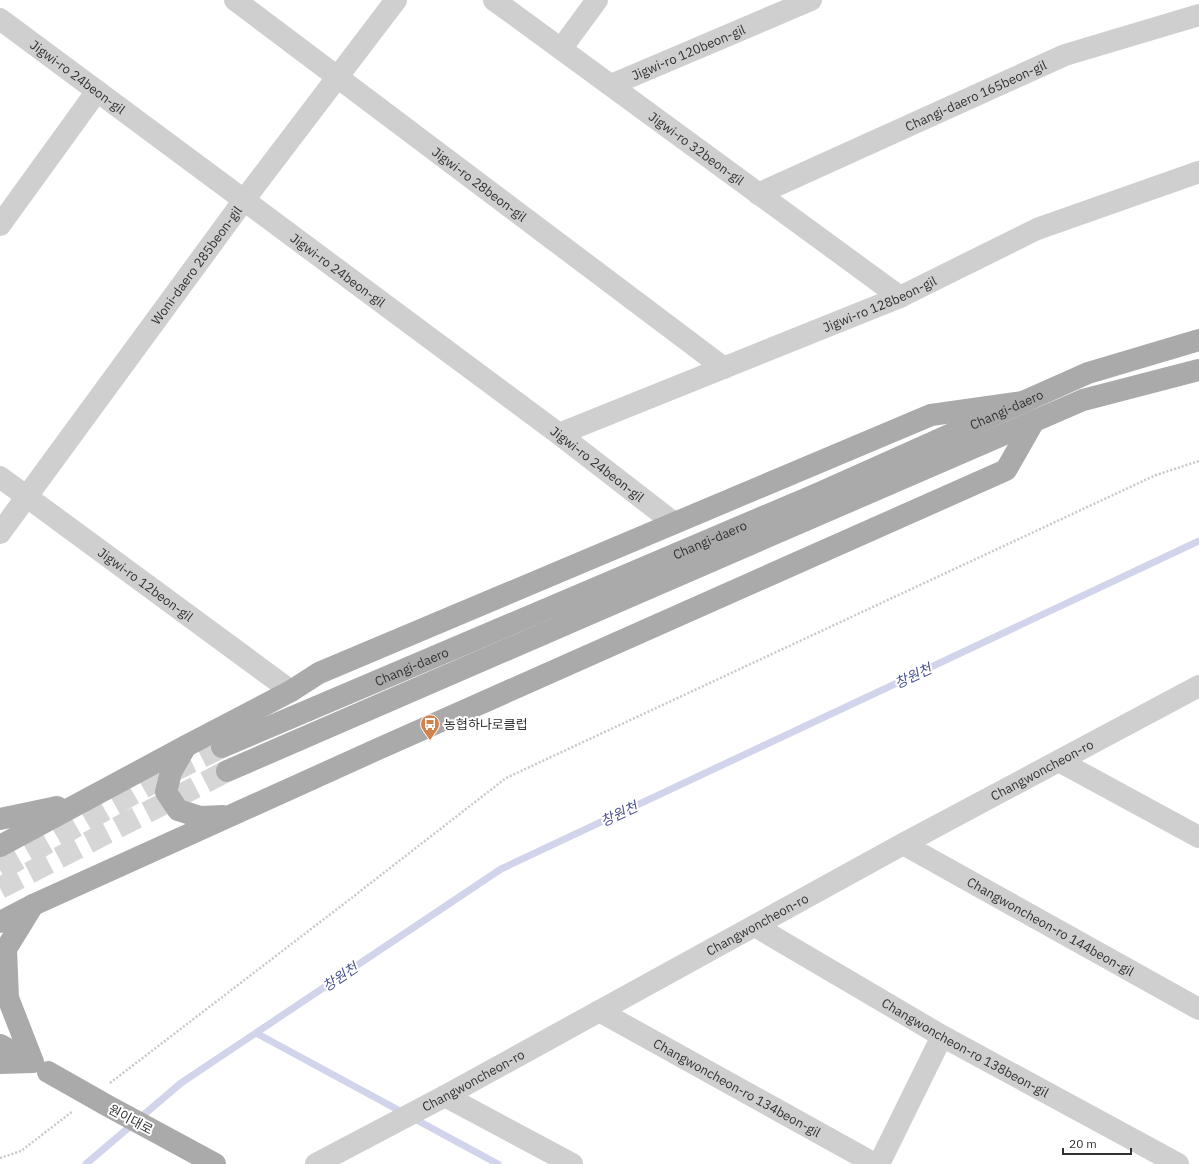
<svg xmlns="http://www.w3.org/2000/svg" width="1199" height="1164" font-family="'IBM Plex Sans','Noto Sans KR',sans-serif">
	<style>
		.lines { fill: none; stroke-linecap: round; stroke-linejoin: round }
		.stream { stroke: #d1d4ea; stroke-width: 7 }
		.major-tunnel { stroke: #d6d6d6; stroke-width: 22; stroke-dasharray: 22 11; stroke-linecap: butt }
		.path { stroke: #c9c9c9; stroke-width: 2.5; stroke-dasharray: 2 2; stroke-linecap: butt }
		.minor { stroke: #cfcfcf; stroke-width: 22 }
		.major { stroke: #aaa; stroke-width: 22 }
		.major-bridge { stroke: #aaa; stroke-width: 22 }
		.labels { text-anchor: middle; stroke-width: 4; stroke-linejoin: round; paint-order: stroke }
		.street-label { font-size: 13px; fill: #323232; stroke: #fff }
		.poi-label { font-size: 13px; fill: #323232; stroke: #fff; text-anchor: start }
		.water-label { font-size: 14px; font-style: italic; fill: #49518c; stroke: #fff }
	</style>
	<rect width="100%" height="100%" fill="#fff"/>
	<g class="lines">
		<path class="stream" d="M256,1033L498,1164
			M86,1164L181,1083L501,869L1199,541"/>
		<path class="major-tunnel" d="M0,870L171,772L222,747
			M0,888L227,771"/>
		<path class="path" d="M110,1083L345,903L506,778L1156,475L1199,461
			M0,1158L21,1151L73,1111"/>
		<g class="minor">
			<path id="s1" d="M235,0L724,368"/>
			<path id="s2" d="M494,0L900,297"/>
			<path id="s3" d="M0,19L559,434L674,523"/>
			<path d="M561,49L597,0"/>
			<path id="s4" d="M611,85L811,0"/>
			<path id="s5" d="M758,194L1065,55L1199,15"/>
			<path d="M0,225L97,91"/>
			<path id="s6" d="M559,434L900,297L1037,229L1199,172"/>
			<path id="s7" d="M0,477L291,691"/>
			<path id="s8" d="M0,533L244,200L396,0"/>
			<path d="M1059,761L1199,837"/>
			<path id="s9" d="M903,844L1199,1009"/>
			<path id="s10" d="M755,926L942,1036L1178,1164"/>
			<path id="s11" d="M599,1011L875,1164"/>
			<path d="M445,1096L572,1164"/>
			<path id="s12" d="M316,1164L445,1096L903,844L1199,686"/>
			<path d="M879,1164L942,1036"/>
		</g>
		<g class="major">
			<path d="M186,746L171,772L166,792L178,810L200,817L223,816"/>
			<path id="s13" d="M222,747L817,494L1088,373L1199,340"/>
			<path d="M227,771L1083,400L1199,370"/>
			<path d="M0,819L57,807"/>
			<path d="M0,846L186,746L291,691L319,673L931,415L1023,402"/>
			<path d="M0,922L33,905L378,749L1006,470L1034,421"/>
			<path d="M0,1045L31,1062"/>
			<path d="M0,1063L33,1062L8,998L6,949L33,905"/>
		</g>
		<path class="major-bridge" d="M48,1072L108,1106L215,1164"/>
	</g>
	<defs>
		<symbol id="bus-pin" viewBox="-11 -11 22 30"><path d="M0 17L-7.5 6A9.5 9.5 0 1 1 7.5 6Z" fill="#d2834c" stroke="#fff"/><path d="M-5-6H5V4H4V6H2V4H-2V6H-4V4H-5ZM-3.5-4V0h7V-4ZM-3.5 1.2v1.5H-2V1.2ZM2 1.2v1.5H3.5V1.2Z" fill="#fff"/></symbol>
	</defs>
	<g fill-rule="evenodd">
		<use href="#bus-pin" x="419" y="713" width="22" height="30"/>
	</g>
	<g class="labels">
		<g class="street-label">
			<text dy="5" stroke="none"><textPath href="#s4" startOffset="84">Jigwi-ro 120beon-gil</textPath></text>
			<text dy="5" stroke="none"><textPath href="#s3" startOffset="97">Jigwi-ro 24beon-gil</textPath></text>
			<text dy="5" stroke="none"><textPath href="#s5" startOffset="239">Changi-daero 165beon-gil</textPath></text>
			<text dy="5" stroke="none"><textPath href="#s2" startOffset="251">Jigwi-ro 32beon-gil</textPath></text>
			<text dy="5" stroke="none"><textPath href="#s1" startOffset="306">Jigwi-ro 28beon-gil</textPath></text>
			<text dy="5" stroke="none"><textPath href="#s8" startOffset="332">Woni-daero 285beon-gil</textPath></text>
			<text dy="5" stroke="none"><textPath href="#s3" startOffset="421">Jigwi-ro 24beon-gil</textPath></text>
			<text dy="5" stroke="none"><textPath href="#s6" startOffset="346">Jigwi-ro 128beon-gil</textPath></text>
			<text dy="5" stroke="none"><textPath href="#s13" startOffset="854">Changi-daero</textPath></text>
			<text dy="5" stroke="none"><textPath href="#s3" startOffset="745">Jigwi-ro 24beon-gil</textPath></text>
			<text dy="5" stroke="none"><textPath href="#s13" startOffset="530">Changi-daero</textPath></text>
			<text dy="5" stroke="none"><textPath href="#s7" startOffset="181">Jigwi-ro 12beon-gil</textPath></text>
			<text dy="5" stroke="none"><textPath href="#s13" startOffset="206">Changi-daero</textPath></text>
			<text dy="5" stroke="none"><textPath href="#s12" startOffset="826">Changwoncheon-ro</textPath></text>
			<text dy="5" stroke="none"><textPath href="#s12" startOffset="502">Changwoncheon-ro</textPath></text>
			<text dy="5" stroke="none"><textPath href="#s9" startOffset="169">Changwoncheon-ro 144beon-gil</textPath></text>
			<text dy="5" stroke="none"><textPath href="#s10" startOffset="243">Changwoncheon-ro 138beon-gil</textPath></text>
			<text dy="5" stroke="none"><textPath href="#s12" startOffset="178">Changwoncheon-ro</textPath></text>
			<text dy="5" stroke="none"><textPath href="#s11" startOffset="158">Changwoncheon-ro 134beon-gil</textPath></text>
			<text transform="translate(131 1119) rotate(28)" y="5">원이대로</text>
		</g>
		<g class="poi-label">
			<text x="444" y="729">농협하나로클럽</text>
		</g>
		<g class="water-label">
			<text transform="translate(913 676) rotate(-25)" y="5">창원천</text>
			<text transform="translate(619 814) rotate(-25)" y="5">창원천</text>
			<text transform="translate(340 977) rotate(-34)" y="5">창원천</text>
		</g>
	</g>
	<path d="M1063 1148v6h68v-6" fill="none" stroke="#323232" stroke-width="2"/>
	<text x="1069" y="1148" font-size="12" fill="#323232" stroke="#ffffff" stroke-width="3" paint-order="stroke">20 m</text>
</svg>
